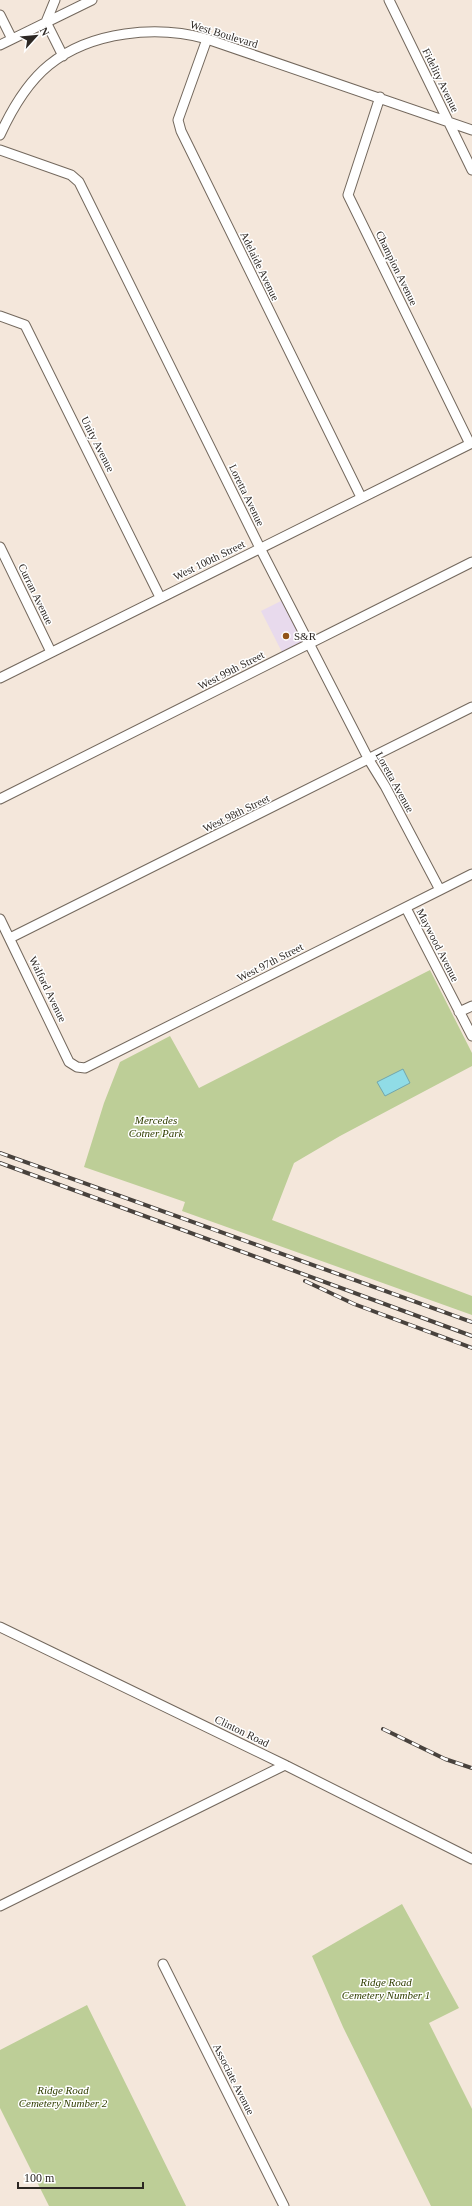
<svg xmlns="http://www.w3.org/2000/svg" width="472" height="2206" font-family="'Times New Roman',serif">
	<style>
		.commercial { fill: #e8daed }
		.green { fill: #bdce97 }
		.water { fill: #90dce6; stroke: #72a6ac }
		.lines { fill: none; stroke-linecap: round; stroke-linejoin: round }
		.minor-casing { stroke: #73685d; stroke-width: 11 }
		.minor { stroke: #fff; stroke-width: 9 }
		.rail-casing { stroke: #48423d; stroke-width: 4 }
		.rail { stroke: #fff; stroke-width: 2.5; stroke-dasharray: 8; stroke-linecap: butt }
		.poi-dot { fill: #925418; stroke: #fff; stroke-width: 1.5 }
		.labels { text-anchor: middle; stroke-width: 3; stroke-linejoin: round; paint-order: stroke }
		.street-label { font-size: 11px; fill: #2c2723; stroke: #fff }
		.poi-label { font-size: 11px; fill: #2c2723; stroke: #fff; text-anchor: start }
		.park-label { font-size: 11px; font-style: italic; fill: #303e00; stroke: #fff }
	</style>
	<rect width="100%" height="100%" fill="#f4e7db"/>
	<path class="commercial" d="M283,600L305,642L283,654L261,611Z"/>
	<path class="green" d="M430,970L472,1053V1066L340,1136L294,1163L272,1220L472,1296V1315L182,1211L185,1202L84,1167L104,1103L120,1062L170,1036L199,1088Z
		M402,1904L459,2008L429,2023L472,2109V2206H431L343,2027L312,1956Z
		M87,2005L186,2206H49L0,2108V2050Z"/>
	<path class="water" d="M403,1069L410,1083L385,1096L377,1082Z"/>
	<g class="lines">
		<defs>
			<path id="minor" d="M389,0L472,170
				M0,15L12,39
				M46,22L63,56
				M46,22L55,0
				M207,39L178,120L181,131L361,497
				M0,45L92,0
				M380,97L348,195L470,444
				M0,135C11,111 28,82 49,65C91,31 157,25 207,39L472,130
				M0,150L71,175L79,182L260,548L369,760L385,786L440,890
				M0,316L25,325L160,597
				M0,547L51,652
				M0,678L472,443
				M0,799L472,562
				M406,908L472,1036
				M0,919L69,1062L77,1067L85,1068L472,874
				M10,938L472,707
				M459,1012L472,1006
				M0,1627L285,1765L472,1859
				M0,1906L285,1765
				M163,1964L284,2206"/>
		</defs>
		<use href="#minor" class="minor-casing"/>
		<use href="#minor" class="minor"/>
		<defs>
			<path id="rail" d="M0,1153L472,1322
				M0,1163L472,1336
				M305,1281L354,1304L472,1348
				M383,1729L445,1759L472,1768"/>
		</defs>
		<use href="#rail" class="rail-casing"/>
		<use href="#rail" class="rail"/>
	</g>
	<circle class="poi-dot" cx="286" cy="636" r="4"/>
	<g class="labels">
		<g class="street-label">
			<text transform="translate(224 34) rotate(17)" y="4">West Boulevard</text>
			<text transform="translate(441 80) rotate(64)" y="4">Fidelity Avenue</text>
			<text transform="translate(260 266) rotate(64)" y="4">Adelaide Avenue</text>
			<text transform="translate(397 268) rotate(64)" y="4">Champion Avenue</text>
			<text transform="translate(98 444) rotate(63)" y="4">Unity Avenue</text>
			<text transform="translate(247 495) rotate(64)" y="4">Loretta Avenue</text>
			<text transform="translate(209 560) rotate(-26)" y="4">West 100th Street</text>
			<text transform="translate(36 594) rotate(64)" y="4">Curran Avenue</text>
			<text transform="translate(231 670) rotate(-27)" y="4">West 99th Street</text>
			<text transform="translate(395 782) rotate(61)" y="4">Loretta Avenue</text>
			<text transform="translate(236 813) rotate(-26)" y="4">West 98th Street</text>
			<text transform="translate(438 945) rotate(63)" y="4">Maywood Avenue</text>
			<text transform="translate(270 962) rotate(-27)" y="4">West 97th Street</text>
			<text transform="translate(48 989) rotate(64)" y="4">Walford Avenue</text>
			<text transform="translate(242 1731) rotate(26)" y="4">Clinton Road</text>
			<text transform="translate(234 2079) rotate(63)" y="4">Associate Avenue</text>
		</g>
		<g class="poi-label">
			<text x="294" y="640">S&amp;R</text>
		</g>
		<g class="park-label">
			<text x="156" y="1124">Mercedes<tspan x="156" dy="13">Cotner Park</tspan></text>
			<text x="386" y="1986">Ridge Road<tspan x="386" dy="13">Cemetery Number 1</tspan></text>
			<text x="63" y="2094">Ridge Road<tspan x="63" dy="13">Cemetery Number 2</tspan></text>
		</g>
	</g>
	<g transform="translate(36 36) rotate(63)" stroke="#ffffff" stroke-width="3" paint-order="stroke">
	<path d="M0-3L7 15L0 10L-7 15Z" fill="#2c2723"/>
	<text y="-6" font-size="11" font-weight="bold" text-anchor="middle" fill="#2c2723">N</text>
	</g>
	<path d="M18 2182v6h125v-6" fill="none" stroke="#2c2723" stroke-width="2"/>
	<text x="24" y="2182" font-size="12" fill="#2c2723" stroke="#ffffff" stroke-width="3" paint-order="stroke">100 m</text>
</svg>
